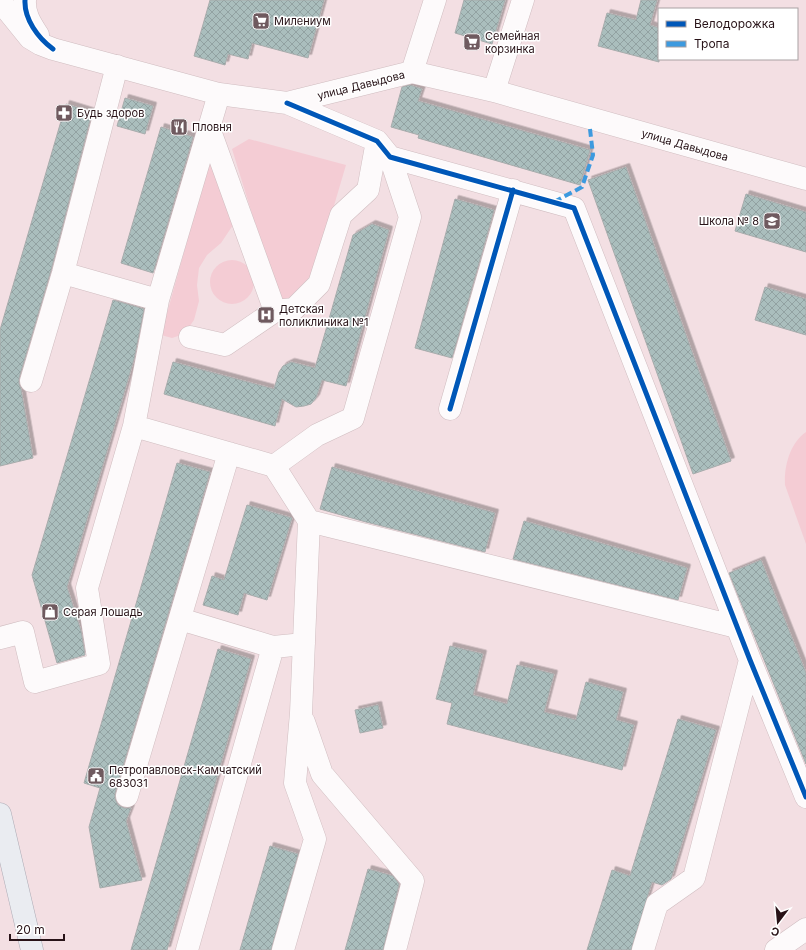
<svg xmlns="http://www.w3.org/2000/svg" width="806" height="950" font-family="Inter,sans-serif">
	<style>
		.grass { fill: #f4ccd4 }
		.building { fill: url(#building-cross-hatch); stroke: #a8acac; filter: url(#shadow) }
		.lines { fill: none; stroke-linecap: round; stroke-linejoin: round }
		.minor-casing { stroke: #d0bdc0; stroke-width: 23 }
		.major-casing { stroke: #aeacb6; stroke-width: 23 }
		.minor { stroke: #fdfafb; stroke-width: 22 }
		.major { stroke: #eaecf1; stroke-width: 22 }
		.quiet { stroke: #3d9adf; stroke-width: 4; stroke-dasharray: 8 4; stroke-linecap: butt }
		.cycleway-casing { stroke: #fff; stroke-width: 8 }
		.cycleway { stroke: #0057b8; stroke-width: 5 }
		.labels { text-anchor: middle; stroke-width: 3; stroke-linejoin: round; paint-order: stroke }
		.poi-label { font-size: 11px; fill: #281318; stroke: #fff; text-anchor: start }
		.street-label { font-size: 11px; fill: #281318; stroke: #fff }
	</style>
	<defs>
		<pattern id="building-cross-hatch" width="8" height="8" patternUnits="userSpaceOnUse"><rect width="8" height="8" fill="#aabebd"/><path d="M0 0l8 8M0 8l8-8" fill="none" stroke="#92a2a2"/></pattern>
		<filter id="shadow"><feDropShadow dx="3.5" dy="-3.5" stdDeviation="0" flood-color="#0004"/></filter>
	</defs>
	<rect width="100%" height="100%" fill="#f3dfe3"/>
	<path class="grass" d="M249,139L346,165L315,270L288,304L277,295L232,149Z
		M209,162L218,173L235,222L221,243L207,255L199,268L197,285L199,301L194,320L184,334L172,338L161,335Z
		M210 282a22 22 0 1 1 44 0a22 22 0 1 1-44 0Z
		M806,432V544L785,485C784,466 790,443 806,432Z"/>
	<path class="building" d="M210,0H324L308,58L252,43L248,59L228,54L225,65L194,56Z
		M464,0H505L492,44L455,33Z
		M641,0H657L650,25L659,28V62L598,46L607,13L636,20Z
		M410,85L422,89L418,101L590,150L580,185L418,138L419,135L391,127L402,87Z
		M125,98L153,106L145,134L117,126Z
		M66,104L92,112L51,270L19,378V384L21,389L33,458L0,466V330Z
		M161,127L193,137L153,273L121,263Z
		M626,167L731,461L693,474L588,180Z
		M746,194L806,212V252L735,231Z
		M455,199L494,210L452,358L415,348Z
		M372,224L389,230L346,386L322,380L316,398L311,404L304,406L296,407L282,399L275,426L164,394L173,362L274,389L279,372L283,366L291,362L315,368L353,235Z
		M765,287L806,299V335L755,320Z
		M113,300L144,309L134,359L67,587L81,631L85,655L57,663L32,575Z
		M177,463L210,472L115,793V799L118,805L124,808H131L126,821L142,880L100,888L89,827L100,788L84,783Z
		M332,467L495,513L485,552L366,522L320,509Z
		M247,505L292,518L267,600L244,593L238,615L203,605L212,576L224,580Z
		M524,521L687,568L678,600L513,559Z
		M761,560L806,673V764L729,573Z
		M450,646L483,654L473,695L507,704L517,665L554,674L544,712L576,720L586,682L623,692L616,720L634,725L622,770L447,724L452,703L436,699Z
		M218,649L251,659L167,950H131Z
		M378,705L383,728L360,733L355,710Z
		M678,719L716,730L671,879L662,885L652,882L631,950H587L612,870L630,876Z
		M270,846L298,854L271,950H240Z
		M368,869L393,876L399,884L383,950H345Z"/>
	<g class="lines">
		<defs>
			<path id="minor" d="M25,0C24,14 31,24 38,35
				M0,1L30,38L40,44L53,49L219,94L287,103L412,72L494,91L806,179
				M412,72L435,0
				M494,91L523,0
				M287,103L377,141L390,157L574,208L750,660L806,797
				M209,128L275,311L294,309L319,284L341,215L368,190L377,141
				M63,273L158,300
				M190,337L225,345L275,311
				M31,381L63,273L117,66
				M450,409L513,190
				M134,426L274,466L309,521L301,713L295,783L315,839L283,950
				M274,466L317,435L353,418L410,217L390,157
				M309,521L737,627
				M180,619L273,647
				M0,638L23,632L35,682L99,664L87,588L134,426L158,300L219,94
				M304,722L322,774L413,881L395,950
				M127,796L229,453
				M187,950L273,647L304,644
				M643,950L657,904L694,878L750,660
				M776,950L806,929"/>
			<path id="major" d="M0,814L32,950"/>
		</defs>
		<use href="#minor" class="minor-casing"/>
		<use href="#major" class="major-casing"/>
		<use href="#minor" class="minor"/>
		<use href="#major" class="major"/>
		<path class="quiet" d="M554,202L582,187L593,155L590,129"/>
		<defs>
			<path id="cycleway" d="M25,0C24,19 38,38 53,49
				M287,103L377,141L390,157L574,208L750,660L806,797
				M450,409L513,190"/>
		</defs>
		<use href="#cycleway" class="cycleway-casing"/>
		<use href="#cycleway" class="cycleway"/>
	</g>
	<defs>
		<symbol id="supermarket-square" viewBox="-11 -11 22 22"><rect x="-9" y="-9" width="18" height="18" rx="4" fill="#6f5a5f" stroke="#fff"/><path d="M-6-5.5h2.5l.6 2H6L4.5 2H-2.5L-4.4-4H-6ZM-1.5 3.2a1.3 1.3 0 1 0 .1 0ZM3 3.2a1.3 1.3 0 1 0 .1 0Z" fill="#fff"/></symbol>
		<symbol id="pharmacy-square" viewBox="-11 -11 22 22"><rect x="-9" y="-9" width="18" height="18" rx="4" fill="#6f5a5f" stroke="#fff"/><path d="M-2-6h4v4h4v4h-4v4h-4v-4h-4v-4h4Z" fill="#fff"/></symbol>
		<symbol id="restaurant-square" viewBox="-11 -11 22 22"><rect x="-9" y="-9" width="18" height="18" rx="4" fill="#6f5a5f" stroke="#fff"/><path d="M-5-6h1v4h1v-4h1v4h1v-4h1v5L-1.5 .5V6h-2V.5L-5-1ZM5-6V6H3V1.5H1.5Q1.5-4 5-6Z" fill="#fff"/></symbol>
		<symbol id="school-square" viewBox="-11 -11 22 22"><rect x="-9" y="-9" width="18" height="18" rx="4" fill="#6f5a5f" stroke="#fff"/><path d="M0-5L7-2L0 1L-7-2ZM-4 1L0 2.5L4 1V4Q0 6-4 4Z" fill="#fff"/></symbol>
		<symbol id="hospital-square" viewBox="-11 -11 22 22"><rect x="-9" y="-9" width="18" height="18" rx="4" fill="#6f5a5f" stroke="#fff"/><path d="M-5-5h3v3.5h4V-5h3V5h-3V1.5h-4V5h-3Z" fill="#fff"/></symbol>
		<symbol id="shop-square" viewBox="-11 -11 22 22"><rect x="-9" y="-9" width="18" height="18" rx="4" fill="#6f5a5f" stroke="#fff"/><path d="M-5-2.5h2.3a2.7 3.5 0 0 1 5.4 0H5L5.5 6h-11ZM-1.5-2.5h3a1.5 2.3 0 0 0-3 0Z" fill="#fff"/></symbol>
		<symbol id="civic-square" viewBox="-11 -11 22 22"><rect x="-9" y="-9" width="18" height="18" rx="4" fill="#6f5a5f" stroke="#fff"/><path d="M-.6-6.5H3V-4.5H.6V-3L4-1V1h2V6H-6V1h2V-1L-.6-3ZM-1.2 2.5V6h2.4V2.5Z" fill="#fff"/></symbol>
	</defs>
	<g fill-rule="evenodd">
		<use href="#supermarket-square" x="251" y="11" width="20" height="20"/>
		<use href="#supermarket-square" x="462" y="32" width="20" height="20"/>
		<use href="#pharmacy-square" x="54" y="103" width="20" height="20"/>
		<use href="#restaurant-square" x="169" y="117" width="20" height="20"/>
		<use href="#school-square" x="762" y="211" width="20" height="20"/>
		<use href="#hospital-square" x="256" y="305" width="20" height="20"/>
		<use href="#shop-square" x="40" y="602" width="20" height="20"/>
		<use href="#civic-square" x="86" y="766" width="20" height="20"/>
	</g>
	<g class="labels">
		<g class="poi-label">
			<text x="274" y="25">Милениум</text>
			<text x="485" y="40">Семейная<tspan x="485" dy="13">корзинка</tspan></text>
			<text x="77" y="117">Будь здоров</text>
			<text x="192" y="131">Пловня</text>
			<text x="759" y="225" text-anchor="end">Школа № 8</text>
			<text x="279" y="313">Детская<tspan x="279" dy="13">поликлиника №1</tspan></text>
			<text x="63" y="616">Серая Лошадь</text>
			<text x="109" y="774">Петропавловск-Камчатский<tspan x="109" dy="13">683031</tspan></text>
		</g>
		<g class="street-label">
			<text transform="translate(361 85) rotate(-14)" y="4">улица Давыдова</text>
			<text transform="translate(685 145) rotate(16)" y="4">улица Давыдова</text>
		</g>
	</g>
	<rect x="658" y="8" width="140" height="52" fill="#ffffff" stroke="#a9a1a3"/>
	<rect x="666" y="21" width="20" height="6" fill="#0057b8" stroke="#a9a1a3"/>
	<text x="694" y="28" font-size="12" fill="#281318">Велодорожка</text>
	<rect x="666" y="41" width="20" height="6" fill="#3d9adf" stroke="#a9a1a3"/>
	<text x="694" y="48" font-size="12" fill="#281318">Тропа</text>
	<g transform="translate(778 922) rotate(196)" stroke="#ffffff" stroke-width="3" paint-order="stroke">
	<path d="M0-3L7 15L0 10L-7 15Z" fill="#281318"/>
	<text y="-6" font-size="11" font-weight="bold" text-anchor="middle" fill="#281318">С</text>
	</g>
	<path d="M10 934v6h54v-6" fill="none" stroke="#281318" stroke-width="2"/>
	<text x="16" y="934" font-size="12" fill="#281318" stroke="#ffffff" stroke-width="3" paint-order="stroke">20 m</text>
</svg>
